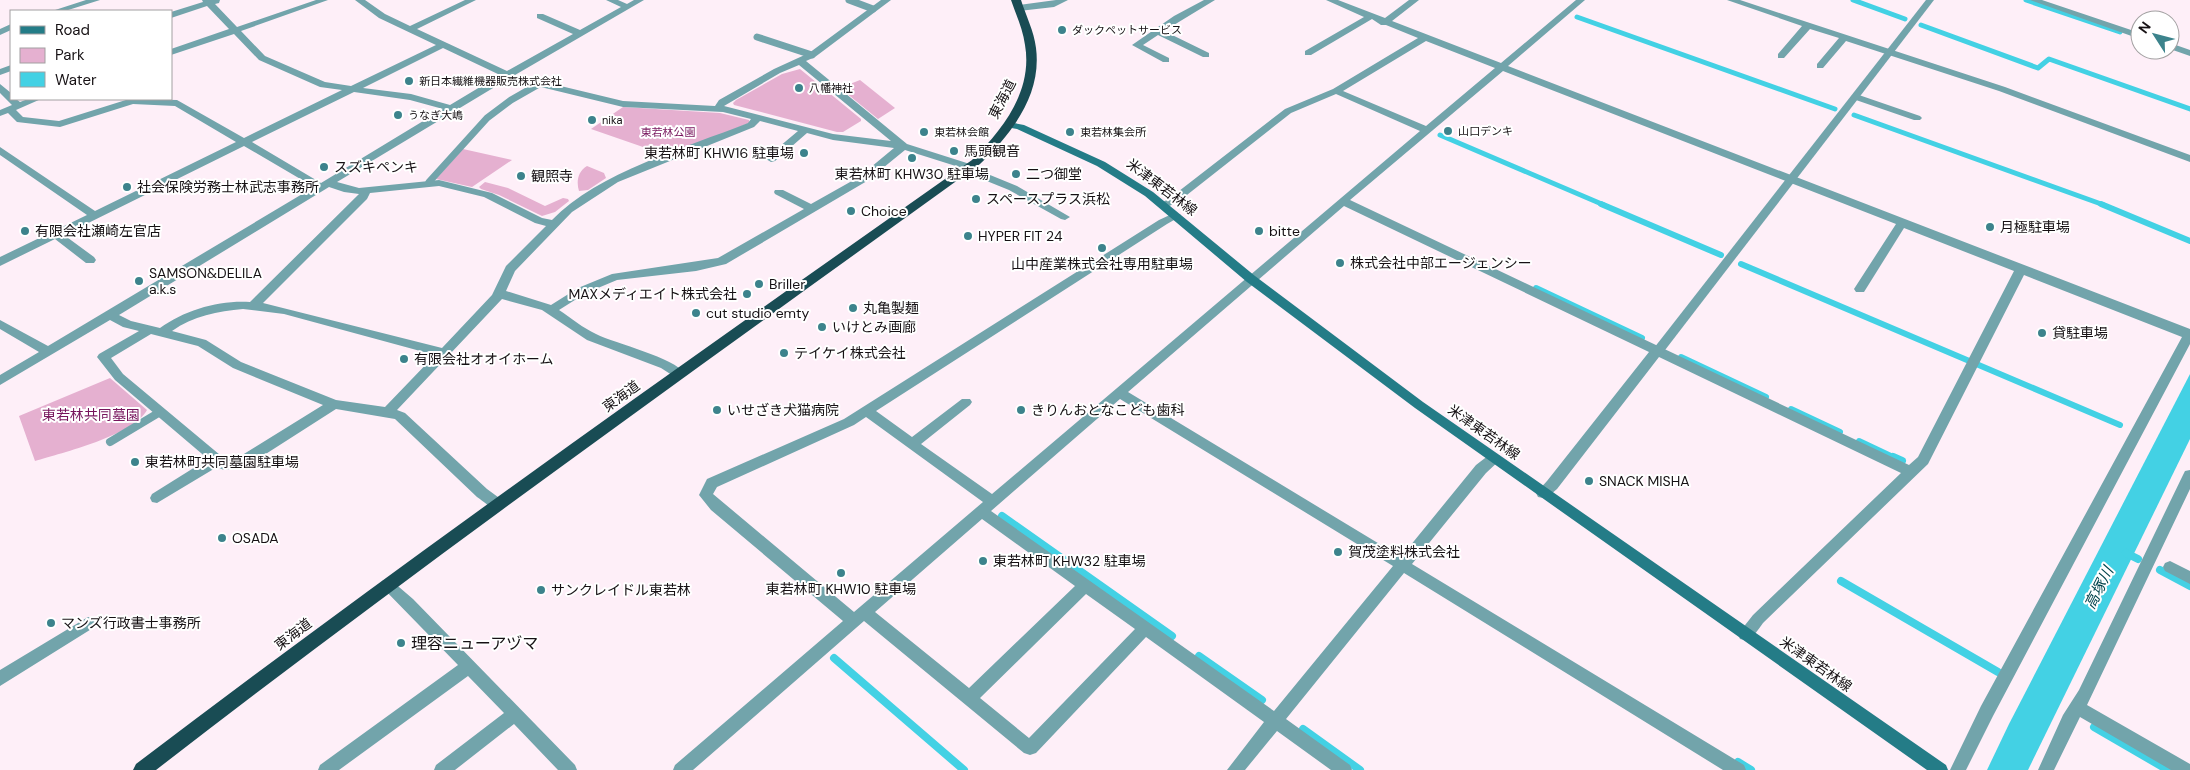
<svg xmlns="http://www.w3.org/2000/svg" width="2190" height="770" font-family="'DM Sans','Noto Sans JP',sans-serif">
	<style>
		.green { fill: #e5b0d0 }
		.water { fill: #43d1e4 }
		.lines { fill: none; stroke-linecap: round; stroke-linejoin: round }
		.stream-far2 { stroke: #43d1e4; stroke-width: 5 }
		.stream-far1 { stroke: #43d1e4; stroke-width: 6 }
		.stream { stroke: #43d1e4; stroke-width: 8 }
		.service-far1 { stroke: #72a4ab; stroke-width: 7 }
		.service { stroke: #72a4ab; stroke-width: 8 }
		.minor { fill: #72a4ab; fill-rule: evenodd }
		.tertiary { fill: #72a4ab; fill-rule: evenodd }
		.secondary { fill: #247c87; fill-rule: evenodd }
		.trunk { fill: #194c54; fill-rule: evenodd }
		.poi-dot { fill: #3c838c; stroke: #fff; stroke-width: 2 }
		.labels { text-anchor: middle; stroke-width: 4; stroke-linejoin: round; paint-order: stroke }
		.far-poi-label { font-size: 11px; fill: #161114; stroke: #fff; text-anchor: start }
		.far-park-label { font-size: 11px; fill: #76145c; stroke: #fff }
		.street-label { font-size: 14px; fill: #161114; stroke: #fff }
		.poi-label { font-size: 14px; fill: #161114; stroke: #fff; text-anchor: start }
		.park-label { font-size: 14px; fill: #76145c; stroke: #fff }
		.water-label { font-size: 15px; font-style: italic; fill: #02444c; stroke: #fff }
		.near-poi-label { font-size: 16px; fill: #161114; stroke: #fff; text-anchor: start }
	</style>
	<rect width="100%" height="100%" fill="#feeff8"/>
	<path class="green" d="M800,69L861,119V121L843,132H837L734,105L733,103L736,100L782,74Z
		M860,80L895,108L878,119L840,88Z
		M623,107L720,113L749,120V123L669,156L591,129Z
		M463,149L512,160L472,187L436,179Z
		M587,166L604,173L606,178L588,190L579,191C576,182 578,171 587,166Z
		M485,182L508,188L545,206L563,198L568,199L569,201L555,212L542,216L499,195L481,189L479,187Z
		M110,378L147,410C134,435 62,453 35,461L19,416Z"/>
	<path class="water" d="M2190,374V439L2028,770H1987L2009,724Z"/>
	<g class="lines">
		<path class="stream-far2" d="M1853,0L1905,19
			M2026,0L2120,32
			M1577,17L1835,109
			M1921,25L2038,68L2049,59L2190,109
			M1854,115L2104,205
			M1440,135L1604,205"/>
		<path class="stream-far1" d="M1601,204L1721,255
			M2101,204L2190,241
			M1741,264L2120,425
			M1536,288L1642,338
			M1681,357L1766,397
			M1791,409L1840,432
			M1859,441L1895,458"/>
		<path class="stream" d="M1893,457L1902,461
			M1002,516L1172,636
			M2126,553L2138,559
			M2160,570L2190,586
			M1841,581L1998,672
			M1199,656L1262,700
			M834,658L964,770
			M2094,727L2168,770
			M1303,729L1360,770
			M1738,762L1751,770"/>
		<path class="service-far1" d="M849,0L873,9
			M757,37L812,55
			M429,182L487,118L511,100L539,84"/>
		<path class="service" d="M110,442L160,412"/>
		<path class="minor" d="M86,0H100L65,11H52Z
			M202,0H220L219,3L215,4L237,27L316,0H328L241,31L265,56L325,82L351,86L436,45L379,18L355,0H365L385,14L410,26L465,0H476L417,29L507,71L573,34L537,18V14H543L580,30L621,7L606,0H618L627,4L634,0H644L515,75L623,101L715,106L719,100L774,69L809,53L881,0H891L815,57L806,61L907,144L973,165V168L1017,186L1070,217L1065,220L1061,219L1009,190L962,171V168L905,150L867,181L726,264L696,271L617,280L586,293L559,310C571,318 583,328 596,334C616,344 674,357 685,374L683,377H675L661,368L587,340L542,310L502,299L397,410L405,413L487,489L502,500L504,504L502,508C492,511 485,502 477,497L395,419L336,409L247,466L224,470L217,467L157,503L152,502L150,498L152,494L208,459L115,380L97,357L99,354L139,331L123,327L110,320L0,385V375L39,352L0,329V320L48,346L314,187L244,146L64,235L94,257L96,260L94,263H86L55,239L0,266V257L87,215L0,155V147L95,211L236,142L175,106L133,104L60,127L17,122L8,113L0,116V110L12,105L0,93V84L11,93V99H16L20,102L28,99H41L16,110L23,117L59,121L129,99L177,100L244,138L342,90L320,87L259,60L234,34L171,55V49L229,29L207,6L171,18V12L203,2ZM443,48L500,75L450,105L411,94L363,88ZM799,65L891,141L833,134L724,106L780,73ZM508,79L623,107L723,112L751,119L748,123C685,148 599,172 552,220L542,218L492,193L439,180L359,188L337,182ZM354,92L410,100L443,109L321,183L252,142ZM760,121L798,131L767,157L766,159L771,162L775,161L807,133L833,140L894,148L859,177L811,204L783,190H775L774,192L775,194L804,209L718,258L612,274L578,288L551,305L506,291L515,271L572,212L618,182L754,127ZM439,186L484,197L535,223L546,226L506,266L492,295L442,348L263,303L367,199L370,193ZM329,187L344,192L359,194L250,302C219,300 185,310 160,328L131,321L119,315ZM243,309L284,314L435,355L385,407L336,400L241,362L206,340L172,331C193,316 218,311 243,309ZM151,334L198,346L233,368L323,405L239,457L226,460L123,374L111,358Z
			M1056,0H1068L1054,7L1019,11L1015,8L1019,5Z
			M1204,0H1215L1164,31L1209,53V57H1203L1158,35L1143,45L1169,58V62H1163L1132,45L1174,16Z
			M1326,0H1338L1385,18L1409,0H1419L1392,21L1501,63L1576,0H1585L1508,66L2190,329V344L1993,716L1966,770H1950L1981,706L2182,337L2024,275L1928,464L1763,623C1757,631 1751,643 1740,639L1738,634L1753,615L1901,473L1659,357L1557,489C1551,494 1547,500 1538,497L1536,493L1547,481L1649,352L1344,206L1128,392L1401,557L1476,465L1489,455H1499L1501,459L1486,473L1412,564L1744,765L1746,770H1723L1404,573L1286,719L1350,765L1352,770H1331L1277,731L1245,770H1227L1264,722L1146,637L1036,753L1030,755L1024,753L864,621L693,770H673L675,765L843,621L711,510L699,495L707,479L844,419L1159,220L1172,214H1180L1181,216L1167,224L876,411L912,437L962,399H970L972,402L970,405L921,444L992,494L1420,131L1336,94L1291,113L1178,202L1167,207H1159L1158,205L1170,198L1285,109L1333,89L1418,38L1386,25H1381L1372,19L1311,55H1305V51L1364,17ZM1426,41L1495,68L1426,126L1343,91ZM1503,71L1896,224L1854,289L1856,292H1864L1904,228L2014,271L1918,457L1909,465L1350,200ZM1120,399L1393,566L1274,711L991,511ZM866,417L983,502L854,612L713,494L717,487L854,425ZM982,519L1075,586L969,688L875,612ZM1086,594L1135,629L1029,738L980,698Z
			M1727,0H1740L2005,87L2190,155V162L1999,91L1846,41L1823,68H1817V64L1839,38L1810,29L1784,58H1778V54L1802,26Z
			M2030,0H2042L2140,33V39Z
			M11,24V30L0,35V29Z
			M2170,43L2190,50V56L2170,49Z
			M11,65V71L0,75V69Z
			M1856,94L1920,116L1922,118L1920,120H1914L1853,99L1851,97Z
			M2190,470V489L2087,705L2190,764V770H2171L2080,717L2054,770H2038L2063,715L2079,690L2183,475L2185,471Z
			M2170,561L2190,571V584L2165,571L2163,567L2165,563Z
			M387,579L392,581L413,599L575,765L577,770H558L514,724L455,770H434L436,765L504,713L468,676L339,770H318L320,765L458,665L380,585L382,581Z
			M88,617L93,618L95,623L93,628L0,686V670Z"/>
		<path class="tertiary" d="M1926,0H1934L1662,354H1654L1652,351L1654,348Z"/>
		<path class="secondary" d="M1009,122L1024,125L1105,162L1153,192L1255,276L1423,402L1946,765L1948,770H1927L1415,408L1247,282L1145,196L1097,166L1017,129L1006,127L1004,125Z"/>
		<path class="trunk" d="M1011,0H1021C1026,16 1034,31 1036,48C1042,95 1012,133 980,164C703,364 426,561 156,770H133L136,764C410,556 691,358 972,160C1003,129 1033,91 1025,45C1023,29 1016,15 1011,0Z"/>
	</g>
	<g class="poi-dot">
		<circle cx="1062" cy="30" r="5"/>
		<circle cx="409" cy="81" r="5"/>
		<circle cx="799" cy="88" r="5"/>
		<circle cx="398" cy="115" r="5"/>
		<circle cx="592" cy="120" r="5"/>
		<circle cx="1448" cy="131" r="5"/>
		<circle cx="924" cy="132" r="5"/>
		<circle cx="1070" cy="132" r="5"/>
		<circle cx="954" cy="151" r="5"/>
		<circle cx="804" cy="153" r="5"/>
		<circle cx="912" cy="158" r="5"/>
		<circle cx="324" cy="167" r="5"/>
		<circle cx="1016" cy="174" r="5"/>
		<circle cx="521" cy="176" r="5"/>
		<circle cx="127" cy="187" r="5"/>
		<circle cx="976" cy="199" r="5"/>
		<circle cx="851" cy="211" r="5"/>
		<circle cx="1990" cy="227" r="5"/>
		<circle cx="25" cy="231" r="5"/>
		<circle cx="1259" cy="231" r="5"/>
		<circle cx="968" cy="236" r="5"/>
		<circle cx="1102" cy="248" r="5"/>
		<circle cx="1340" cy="263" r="5"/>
		<circle cx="139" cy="281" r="5"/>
		<circle cx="759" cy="284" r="5"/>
		<circle cx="747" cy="294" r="5"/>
		<circle cx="853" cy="308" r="5"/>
		<circle cx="696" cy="313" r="5"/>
		<circle cx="822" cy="327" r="5"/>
		<circle cx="2042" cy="333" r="5"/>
		<circle cx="784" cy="353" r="5"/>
		<circle cx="404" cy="359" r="5"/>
		<circle cx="717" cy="410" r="5"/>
		<circle cx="1021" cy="410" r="5"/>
		<circle cx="135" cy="462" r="5"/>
		<circle cx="1589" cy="481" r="5"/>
		<circle cx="222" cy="538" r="5"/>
		<circle cx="1338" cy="552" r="5"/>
		<circle cx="983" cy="561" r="5"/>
		<circle cx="841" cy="573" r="5"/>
		<circle cx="541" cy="590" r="5"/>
		<circle cx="51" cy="623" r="5"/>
		<circle cx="401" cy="643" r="5"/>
	</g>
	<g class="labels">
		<g class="far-poi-label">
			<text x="1072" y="34">ダックペットサービス</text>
			<text x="419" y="85">新日本繊維機器販売株式会社</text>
			<text x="809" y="92">八幡神社</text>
			<text x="408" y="119">うなぎ大嶋</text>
			<text x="602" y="124">nika</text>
			<text x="1458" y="135">山口デンキ</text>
			<text x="934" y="136">東若林会館</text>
			<text x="1080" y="136">東若林集会所</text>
		</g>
		<g class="far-park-label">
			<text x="668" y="136">東若林公園</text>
		</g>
		<g class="street-label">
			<text transform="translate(1002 99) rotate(-63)" y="5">東海道</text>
			<text transform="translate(1162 187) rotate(37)" y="5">米津東若林線</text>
			<text transform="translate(621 396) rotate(-36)" y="5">東海道</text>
			<text transform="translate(1484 432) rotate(35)" y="5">米津東若林線</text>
			<text transform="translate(293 634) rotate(-37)" y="5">東海道</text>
			<text transform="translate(1816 664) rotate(35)" y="5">米津東若林線</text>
		</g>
		<g class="poi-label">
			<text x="964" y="156">馬頭観音</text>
			<text x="794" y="158" text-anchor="end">東若林町 KHW16 駐車場</text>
			<text x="334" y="172">スズキペンキ</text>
			<text x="912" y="179" text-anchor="middle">東若林町 KHW30 駐車場</text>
			<text x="1026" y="179">二つ御堂</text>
			<text x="531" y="181">観照寺</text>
			<text x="137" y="192">社会保険労務士林武志事務所</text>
			<text x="986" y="204">スペースプラス浜松</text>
			<text x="861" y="216">Choice</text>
			<text x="2000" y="232">月極駐車場</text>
			<text x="35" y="236">有限会社瀬崎左官店</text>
			<text x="1269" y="236">bitte</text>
			<text x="978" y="241">HYPER FIT 24</text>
			<text x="1350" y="268">株式会社中部エージェンシー</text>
			<text x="1102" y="269" text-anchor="middle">山中産業株式会社専用駐車場</text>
			<text x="149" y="278">SAMSON&amp;DELILA<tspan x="149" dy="16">a.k.s</tspan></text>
			<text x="769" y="289">Briller</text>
			<text x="737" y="299" text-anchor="end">MAXメディエイト株式会社</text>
			<text x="863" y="313">丸亀製麺</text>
			<text x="706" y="318">cut studio emty</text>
			<text x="832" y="332">いけとみ画廊</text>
			<text x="2052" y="338">貸駐車場</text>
			<text x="794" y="358">テイケイ株式会社</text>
			<text x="414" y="364">有限会社オオイホーム</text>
			<text x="727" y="415">いせざき犬猫病院</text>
			<text x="1031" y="415">きりんおとなこども歯科</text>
			<text x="145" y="467">東若林町共同墓園駐車場</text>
			<text x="1599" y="486">SNACK MISHA</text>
			<text x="232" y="543">OSADA</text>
			<text x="1348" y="557">賀茂塗料株式会社</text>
			<text x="993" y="566">東若林町 KHW32 駐車場</text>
			<text x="841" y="594" text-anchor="middle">東若林町 KHW10 駐車場</text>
			<text x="551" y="595">サンクレイドル東若林</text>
			<text x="61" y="628">マンズ行政書士事務所</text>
		</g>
		<g class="park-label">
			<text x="91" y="420">東若林共同墓園</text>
		</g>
		<g class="water-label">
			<text transform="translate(2099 588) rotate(-63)" y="5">高塚川</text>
		</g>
		<g class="near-poi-label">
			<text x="411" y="649">理容ニューアヅマ</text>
		</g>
	</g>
	<rect x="10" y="10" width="162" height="90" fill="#ffffff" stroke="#a2a0a1"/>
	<rect x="20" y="26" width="25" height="8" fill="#247c87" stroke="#a2a0a1"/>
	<text x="55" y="35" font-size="15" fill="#161114">Road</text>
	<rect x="20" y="48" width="25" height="15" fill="#e5b0d0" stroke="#a2a0a1"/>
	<text x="55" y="60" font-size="15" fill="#161114">Park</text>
	<rect x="20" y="72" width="25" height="15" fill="#43d1e4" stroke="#a2a0a1"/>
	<text x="55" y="85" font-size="15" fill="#161114">Water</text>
	<g transform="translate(2155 35) rotate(306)"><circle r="24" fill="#ffffff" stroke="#a2a0a1"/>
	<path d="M0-4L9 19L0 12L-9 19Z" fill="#3c838c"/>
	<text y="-8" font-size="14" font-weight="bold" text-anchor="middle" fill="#161114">N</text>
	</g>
</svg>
